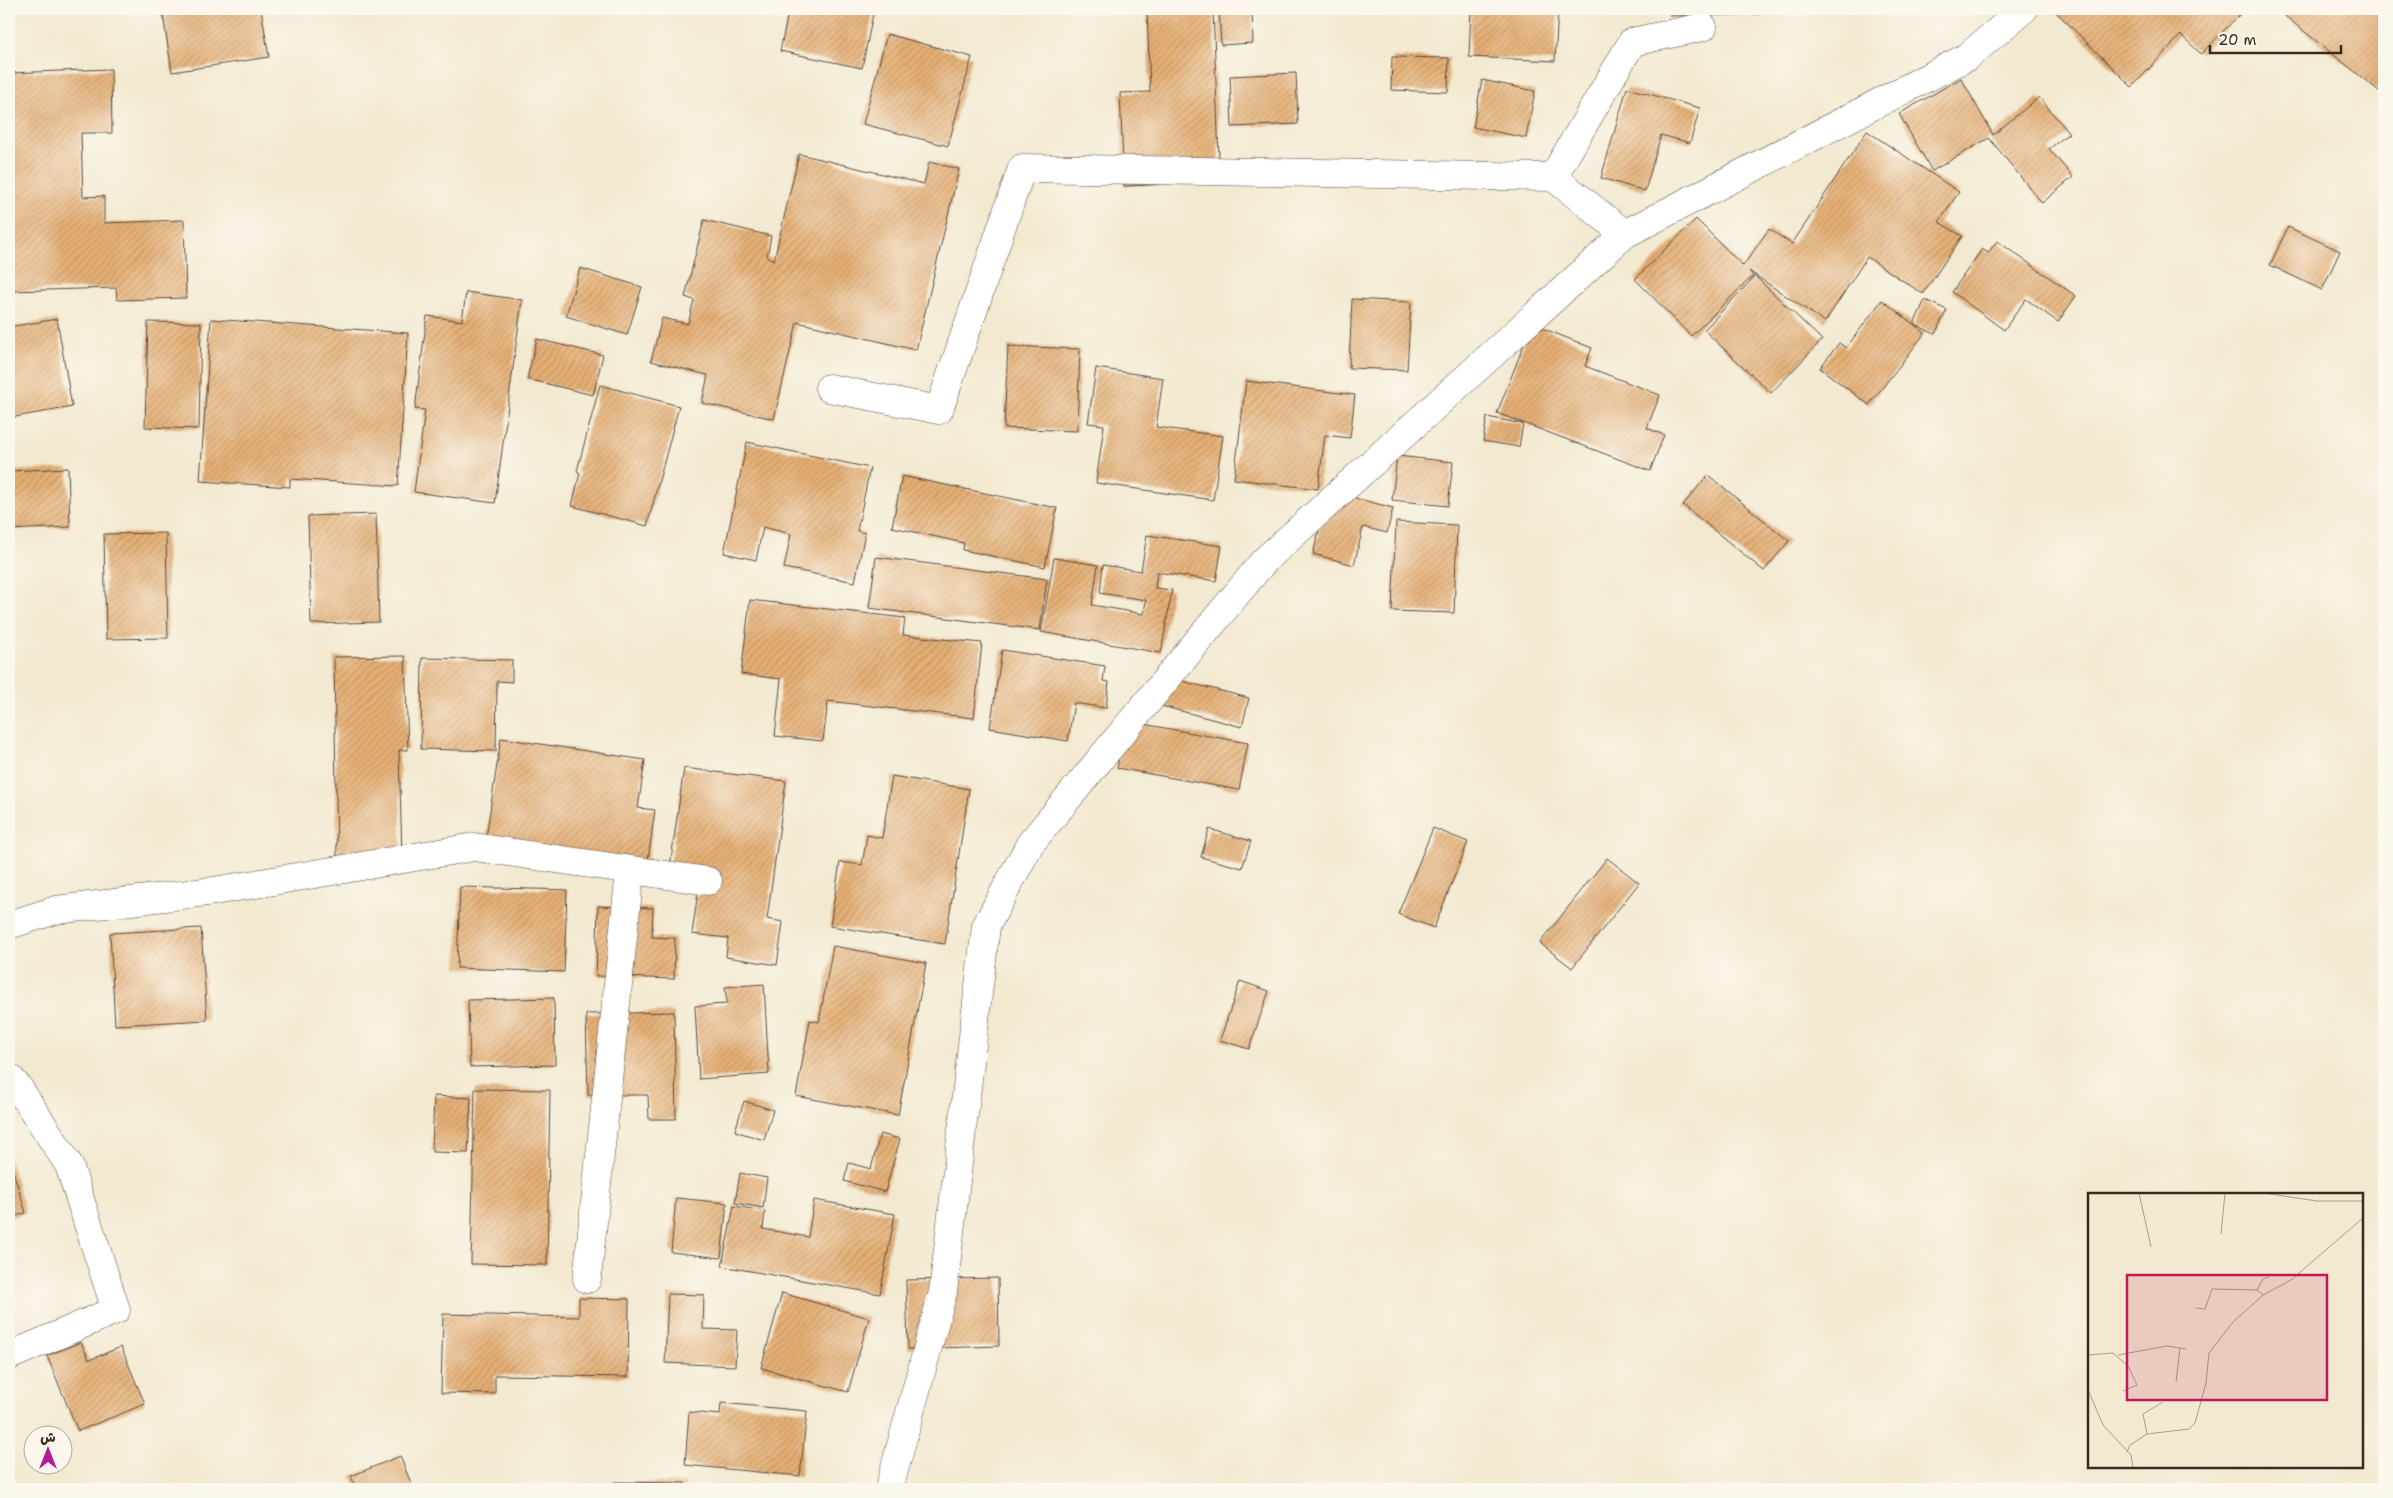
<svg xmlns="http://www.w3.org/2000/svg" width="2393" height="1498" font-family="'Shantell Sans','Playpen Sans Arabic',sans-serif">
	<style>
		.building { fill: url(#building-hatch) }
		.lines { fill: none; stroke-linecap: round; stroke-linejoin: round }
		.minor-casing { stroke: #564739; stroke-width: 29 }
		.minor { stroke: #fff; stroke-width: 28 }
		.inset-road { fill: none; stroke: #a99d89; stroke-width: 1 }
		.view { fill: #c2185b; fill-opacity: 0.15; stroke: #c2185b; stroke-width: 2.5 }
		.inset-edge { fill: none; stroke: #3b2a1e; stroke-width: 2.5 }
	</style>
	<defs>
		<pattern id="building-hatch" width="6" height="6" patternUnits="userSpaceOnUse" patternTransform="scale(1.25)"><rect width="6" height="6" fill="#e6b076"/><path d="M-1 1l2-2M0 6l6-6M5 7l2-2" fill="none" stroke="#bc8f60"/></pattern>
	</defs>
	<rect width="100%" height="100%" fill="#fbf7ec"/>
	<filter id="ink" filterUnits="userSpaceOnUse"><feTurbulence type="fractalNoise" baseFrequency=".02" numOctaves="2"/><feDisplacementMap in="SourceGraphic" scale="10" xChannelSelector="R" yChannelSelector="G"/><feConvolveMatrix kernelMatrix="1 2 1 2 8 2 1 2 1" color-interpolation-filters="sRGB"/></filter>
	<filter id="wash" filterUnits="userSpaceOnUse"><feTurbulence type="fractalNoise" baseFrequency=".0096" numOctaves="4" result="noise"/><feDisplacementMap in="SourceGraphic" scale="20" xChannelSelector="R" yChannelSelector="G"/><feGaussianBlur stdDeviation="1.12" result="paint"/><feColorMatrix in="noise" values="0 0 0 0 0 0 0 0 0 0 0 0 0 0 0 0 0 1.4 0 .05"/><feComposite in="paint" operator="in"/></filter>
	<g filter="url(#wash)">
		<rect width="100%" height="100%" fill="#f2e9d0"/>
		<g id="blocks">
			<path class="building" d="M162,9H261L269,57L172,72Z
				M789,9H874L862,68L780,51Z
				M1147,9H1213L1220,182L1124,186L1120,93L1150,92Z
				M1219,9H1252L1253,43L1221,45Z
				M1471,9H1558L1555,61L1469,57Z
				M1628,9H1653L1652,11L1628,10Z
				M1670,9H1760V14L1670,16Z
				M2053,9H2245L2201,54L2181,35L2132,87Z
				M2291,9H2384V95L2285,16Z
				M887,34L972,57L948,146L863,124Z
				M1392,57L1449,58L1448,92L1391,90Z
				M111,69L112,133H81L83,197L104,196V223L184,220L186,298L117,300L116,288L9,291V73Z
				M1296,73L1298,124L1232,127L1230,76Z
				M1961,78L1993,135L2039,97L2069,133L2049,149L2073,177L2042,203L1989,138L1932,171L1899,114Z
				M1482,80L1535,91L1526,138L1473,127Z
				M1627,88L1700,108L1690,143L1661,135L1645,191L1601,178Z
				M1867,131L1959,192L1939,222L1962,236L1923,294L1867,257L1825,322L1749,271L1753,276L1691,336L1635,279L1696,219L1743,266L1769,229L1792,244Z
				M799,154L924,184L929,162L959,169L916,350L797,322L774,419L702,403L708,375L651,361L662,318L688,324L694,300L685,297L704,220L771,236L767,257L774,260Z
				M2288,227L2340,251L2322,290L2270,265Z
				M1997,241L2076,296L2058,322L2026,299L2004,330L1952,292L1982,249L1988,253Z
				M580,268L642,287L627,335L566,316Z
				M1755,276L1822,340L1771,393L1704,330Z
				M466,292L522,300L495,503L414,492L425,410L415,409L427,316L462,321Z
				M1352,299L1411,302L1407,370L1349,368Z
				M1882,300L1925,333L1869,405L1820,368L1839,343L1846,348Z
				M1925,300L1947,310L1935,334L1914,324Z
				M57,319L72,407L9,418V327Z
				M211,319L408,333L398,486L290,479V487L200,481Z
				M148,322L201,323L199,429L145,427Z
				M1532,324L1592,348L1585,366L1660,395L1647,428L1664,435L1650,471L1497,413Z
				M537,339L603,355L593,395L527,379Z
				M1008,346L1080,349L1077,431L1004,428Z
				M1096,368L1163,378L1156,427L1223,436L1213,500L1096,483L1104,425L1088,423Z
				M1246,381L1355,395L1350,438L1325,435L1318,489L1234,479Z
				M600,385L679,406L647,526L572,506L580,473L577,471Z
				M1487,417L1523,424L1519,447L1483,441Z
				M747,442L870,468L857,531L865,533L855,582L784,568L791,534L763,527L756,560L724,553Z
				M1397,456L1453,462L1448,506L1392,500Z
				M68,468L70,527L9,530V471Z
				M1708,475L1789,541L1764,571L1683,505Z
				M902,476L1057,508L1045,567L963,550L964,543L892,527Z
				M1329,491L1393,508L1387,533L1363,527L1354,565L1313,554Z
				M376,514L379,622L311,624L308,516Z
				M1396,522L1457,525L1454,613L1392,611Z
				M166,533L168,638L106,639L104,534Z
				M1147,535L1222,546L1216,581L1157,572L1155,588L1172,590L1161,653L1041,632L1054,558L1098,565L1092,605L1144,614L1146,600L1100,593L1103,565L1141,571Z
				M876,557L1047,579L1040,630L869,608Z
				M750,600L905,618L903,635L982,643L974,718L828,701L823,741L775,736L781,679L741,674Z
				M1002,650L1105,666L1103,681L1109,682L1106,708L1074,703L1068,741L990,728Z
				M405,656L408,750H399L402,857L337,858L334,657Z
				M422,658L512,660V682L497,681L496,751L421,749Z
				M1162,676L1249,698L1242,727L1154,704Z
				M1126,721L1248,743L1239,790L1117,768Z
				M501,738L645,760L638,808L655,810L646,874L484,851Z
				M684,768L786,781L767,919L783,922L777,965L726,957L728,938L692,934L698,892L667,888Z
				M892,776L969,789L945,944L830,926L840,862L862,865L867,835L882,838Z
				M1433,828L1468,842L1434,928L1398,914Z
				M1209,829L1251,841L1242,868L1201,857Z
				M1607,858L1639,883L1572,968L1540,943Z
				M460,887L567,890L564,972L457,968Z
				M598,906L653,908L652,937L675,938L674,979L596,976Z
				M201,928L207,1020L115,1025L110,933Z
				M833,946L926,963L898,1115L796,1096L810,1020L819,1022Z
				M1240,981L1269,991L1249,1049L1220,1040Z
				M764,984L769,1074L699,1079L695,1006L727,1004L725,987Z
				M554,998L555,1065L470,1067L468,1000Z
				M674,1012L676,1119H649L648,1095H588L586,1014Z
				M475,1089L550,1090L547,1265L471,1264Z
				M434,1096L471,1098L468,1153L432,1152Z
				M744,1101L773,1110L764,1140L735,1131Z
				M880,1134L900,1139L885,1192L844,1181L849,1163L871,1169Z
				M9,1158L26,1213L9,1218Z
				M740,1173L767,1178L763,1208L735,1203Z
				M676,1198L727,1203L721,1258L671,1252Z
				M814,1200L895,1214L880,1294L722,1266L734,1206L765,1211L763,1229L808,1237Z
				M998,1278L999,1346L908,1349L906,1280Z
				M782,1293L869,1318L848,1392L761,1368Z
				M668,1294L704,1295L703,1329L737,1330L735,1366L665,1363Z
				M579,1298L629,1299L628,1377L495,1375V1394L441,1393L443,1314L579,1317Z
				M81,1342L89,1360L121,1347L145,1404L78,1431L47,1356Z
				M721,1403L807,1411L800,1476L685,1465L689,1412L720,1415Z
				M400,1456L412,1486L403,1489H356L351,1476Z
				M614,1482L685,1483V1489H614Z"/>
		</g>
	</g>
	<g filter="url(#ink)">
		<use href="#blocks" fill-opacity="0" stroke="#564739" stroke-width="1"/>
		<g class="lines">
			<defs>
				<path id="minor" d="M1553,177L1632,42L1703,27
					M829,388L939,410L1022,168L1553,177L1625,234
					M9,925L56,910L214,891L474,847L708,881
					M9,1077L18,1087L69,1165L116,1310L9,1356
					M587,1279L630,871
					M889,1489L943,1292L986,926L1030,844L1264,561L1625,234L1967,57L2024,9"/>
			</defs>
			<use href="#minor" class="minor-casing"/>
			<use href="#minor" class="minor"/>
		</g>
	</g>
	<g transform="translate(2088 1193)">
		<rect width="275" height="275" fill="#f2e9d0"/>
		<path class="inset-road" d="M51,0L63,54M176,0L229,8H275M133,41L137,0M169,97L175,86L181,84M108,115L117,116L124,96L169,97L175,102M0,162L25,160L40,173L49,192L35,198M30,162L79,153L98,156M88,189L92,155M0,197L15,232L43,262L45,275M59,241L55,221L75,209M39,259L42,252L59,241L101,236L107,230L118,190L121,160L145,129L175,102L203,87L275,25"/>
		<path class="view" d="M39,82H239V207H39Z"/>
		<rect width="275" height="275" class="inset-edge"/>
	</g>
	<rect width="2393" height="1498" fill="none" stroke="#fbf7ec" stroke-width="30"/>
	<g transform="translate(48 1450)"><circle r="24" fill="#fbf7ec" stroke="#aea59a"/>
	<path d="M0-4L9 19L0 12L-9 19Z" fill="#b5179e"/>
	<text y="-8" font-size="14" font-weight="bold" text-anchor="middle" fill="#3b2a1e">ش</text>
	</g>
	<path d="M2210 45v8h131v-8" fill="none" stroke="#3b2a1e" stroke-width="2.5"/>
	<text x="2218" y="45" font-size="15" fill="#3b2a1e" stroke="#fbf7ec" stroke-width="4" paint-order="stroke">20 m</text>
</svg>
